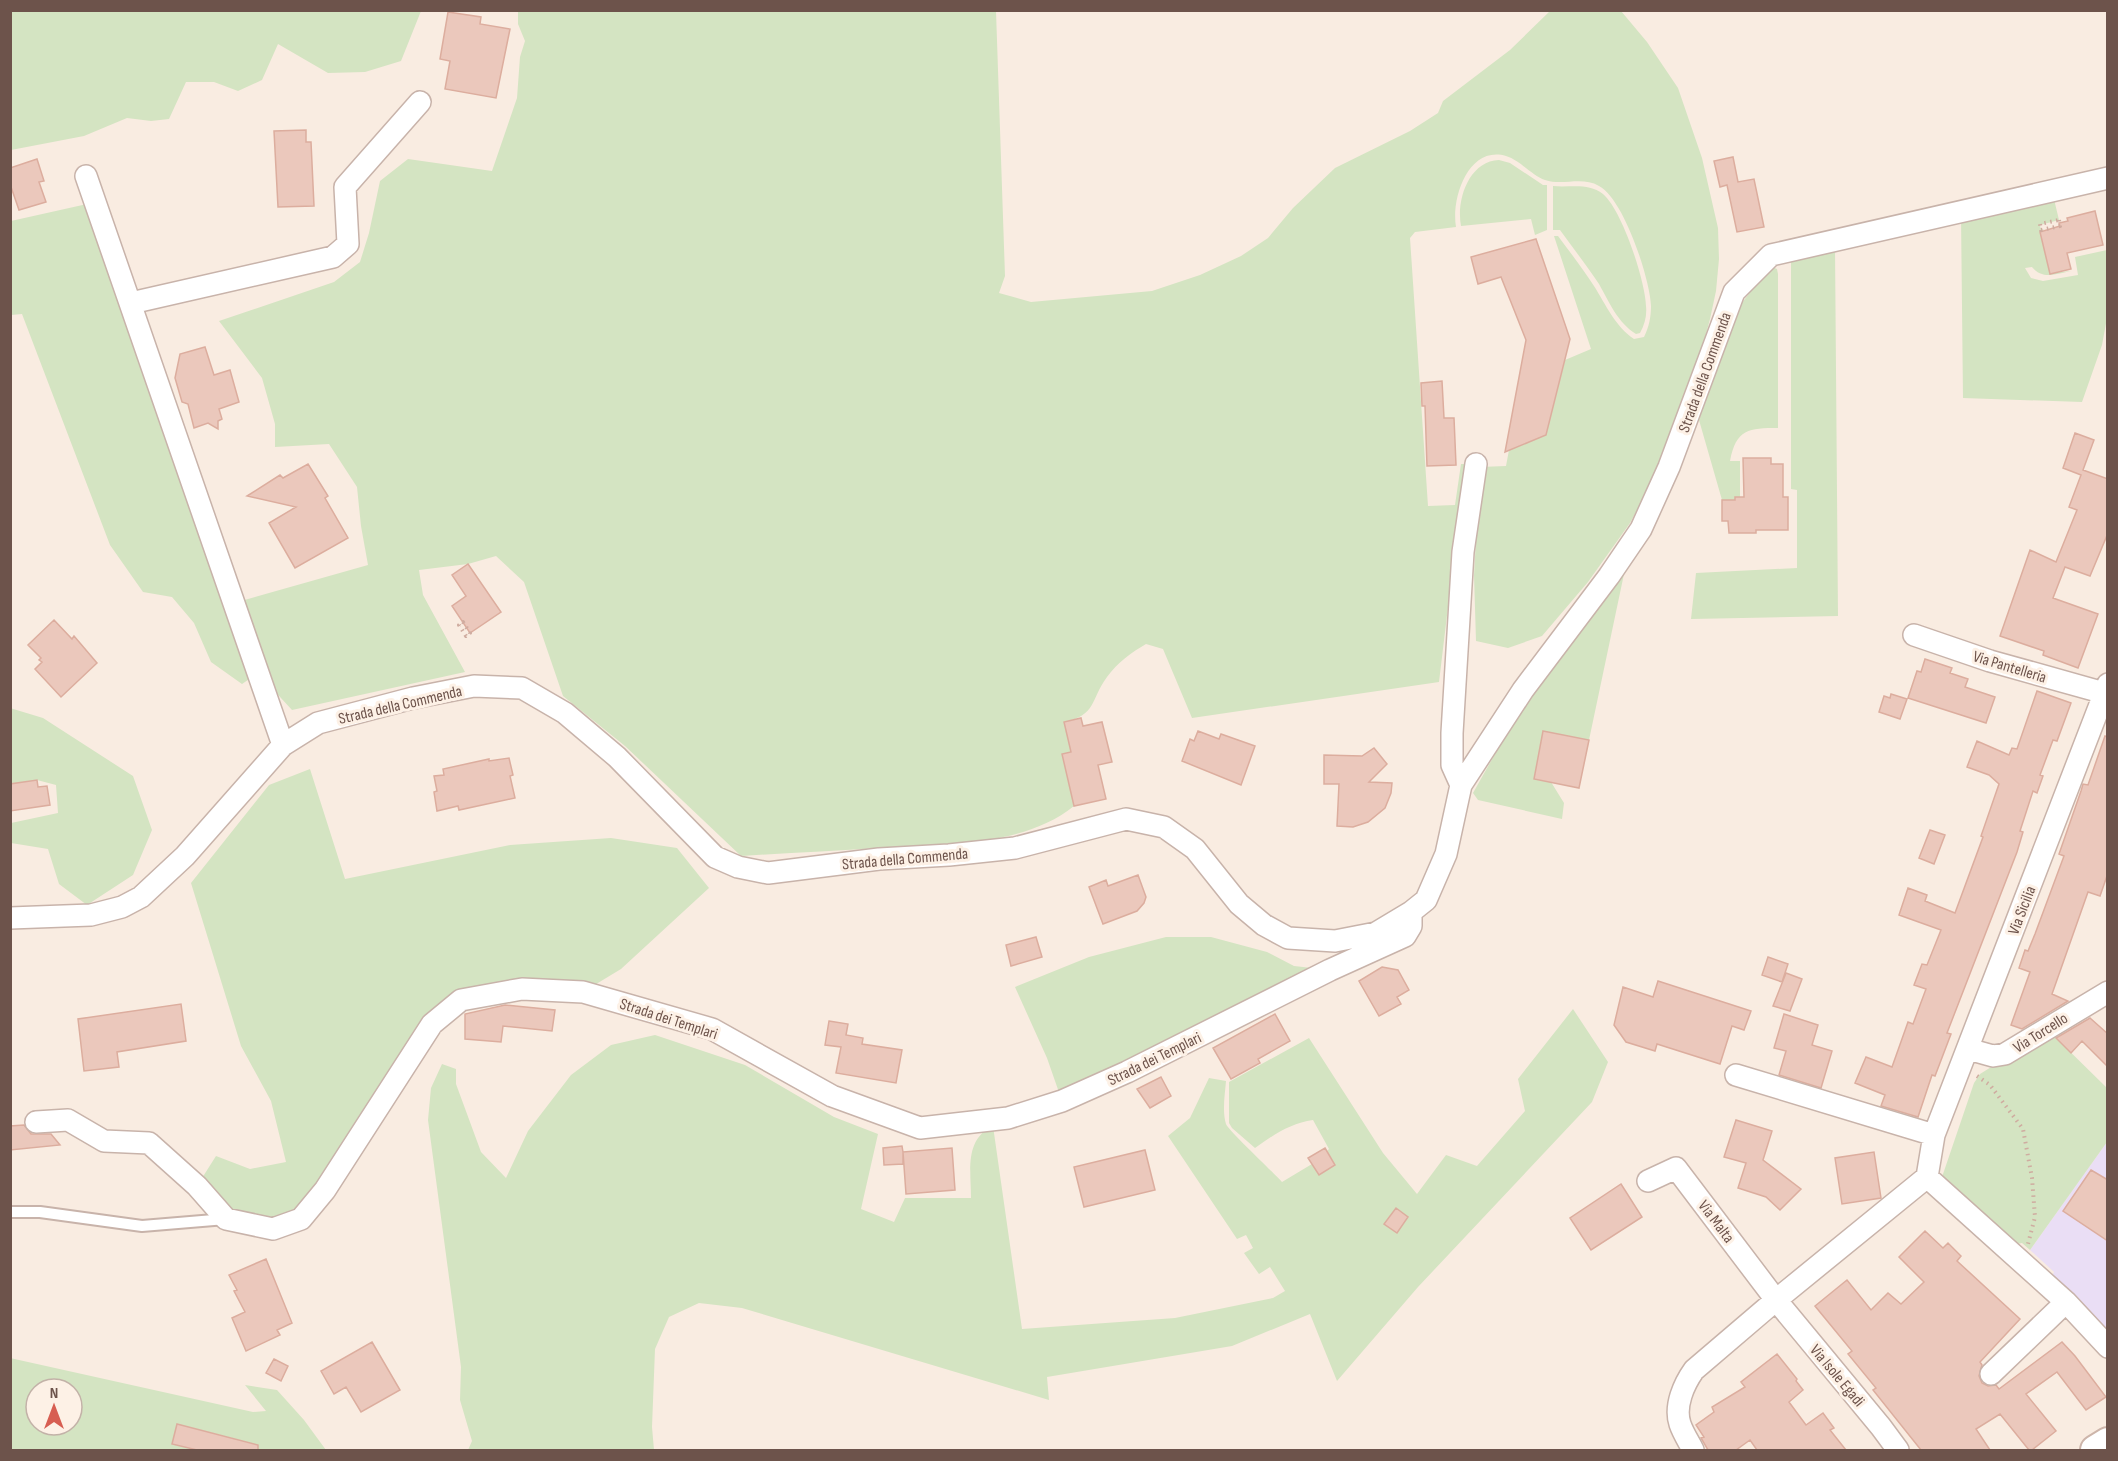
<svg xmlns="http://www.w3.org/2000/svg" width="2118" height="1461" font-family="'Sofia Sans Condensed',sans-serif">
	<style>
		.education { fill: #eadef5 }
		.green { fill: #d4e4c2; fill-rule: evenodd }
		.building { fill: #ebc8bc; stroke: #dcad9e; stroke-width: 1.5 }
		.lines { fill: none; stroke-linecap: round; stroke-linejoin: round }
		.lane-casing { stroke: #c8b3aa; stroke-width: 14 }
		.street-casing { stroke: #c8b3aa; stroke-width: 24 }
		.secondary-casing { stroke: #cdb5aa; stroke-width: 32 }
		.path { stroke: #cfaca0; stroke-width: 4; stroke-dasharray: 1.5 4.5; stroke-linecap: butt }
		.lane { stroke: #fff; stroke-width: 10 }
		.street { stroke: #fff; stroke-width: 21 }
		.secondary { stroke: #fff; stroke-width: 28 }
		.labels { text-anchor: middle; stroke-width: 6; stroke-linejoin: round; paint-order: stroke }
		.street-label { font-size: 16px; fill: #6d534b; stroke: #fdf1e6 }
	</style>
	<rect width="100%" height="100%" fill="#f9ece1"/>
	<path class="education" d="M2107,1142V1337L2049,1283L2054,1272L2030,1250Z"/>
	<path class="green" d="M11,10H421V11L401,61L365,72L328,73L278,44L262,80L238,91L214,82H186L169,119L151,121L127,118L84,136L11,150Z
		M518,11H996L1005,276L999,293L1031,302L1152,291L1200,275L1241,256L1268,238L1293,208L1335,168L1410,131L1438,113L1443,101L1510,50L1550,11H1621L1647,42L1678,88L1702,158L1718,228L1719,259L1716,291L1710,319L1701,353L1655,476L1630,523L1588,582L1542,636L1508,648L1476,641L1474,575L1480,467L1506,466L1509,450L1546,435L1565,360L1591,349L1554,236H1558C1570,252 1583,269 1594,286C1606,305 1615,326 1634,339L1644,337C1649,327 1651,317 1651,306C1650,279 1624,199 1599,186C1582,176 1563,186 1545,180C1531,175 1520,160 1506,156C1468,145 1451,199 1456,227L1415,232L1410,238L1428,506L1455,505L1461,464H1471L1457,532L1439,682L1192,718L1163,649L1146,644C1132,652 1117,663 1107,677C1090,700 1097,715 1064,722L1071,752L1062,754L1074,806C1024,847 941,844 879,848C833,851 787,853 741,856L625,746L563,696L524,582L496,556L468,564L419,570L423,595L465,672L292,710L258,673L242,684L211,662L194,623L172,597L143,592L110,545L22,314L11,315V221L96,202L234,603L368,565L361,526L357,487L329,444L275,447V424L262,378L219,321L334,282L360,262L369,233L380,181L408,159L492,171L517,98L520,57L525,41L518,24Z
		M1499,160L1510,163L1543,185H1547V230L1535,235L1531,219L1461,226C1456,200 1469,161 1499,160Z
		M1553,186C1570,188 1588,182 1603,194C1622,210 1645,280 1646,306C1647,315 1645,324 1640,333L1636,334C1618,323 1609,302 1599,284C1587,266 1573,248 1560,230H1553Z
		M2053,195L2059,220L2040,225L2041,230L2044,229L2041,232L2051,273L2071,271C2057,274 2042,280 2032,267L2025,268L2031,278L2043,281L2078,275L2075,257L2107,250V318L2102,345L2082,402L1963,398L1961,215Z
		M1835,247L1838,616L1691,619L1696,573L1797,568V490L1791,489V255Z
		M1770,266L1777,269L1778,274V428C1749,428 1736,429 1730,461H1740V497L1735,500H1722L1699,420L1735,312Z
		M1624,574L1589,740L1543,731L1534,779L1551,782L1564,803L1562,819L1478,800L1473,793L1526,699Z
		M10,708L43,718L133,776L152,830L133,875L87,905L59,884L48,849L11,843V823L58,813L56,785L37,780L11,784Z
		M310,769L345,879L510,845L611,838L677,848L709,888L621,969L583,992L461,1000L301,1219H226L197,1186L216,1156L250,1169L286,1162L271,1101L241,1046L191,883L269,785Z
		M1166,937H1211L1267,952L1294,966L1330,970L1062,1101L1047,1058L1015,987L1089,957Z
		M1573,1009L1608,1062L1592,1102L1418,1287L1337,1381L1310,1314L1232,1346L1047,1377L1049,1400L742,1308L699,1303L669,1317L655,1349L652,1427L654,1450H468L472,1441L460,1400L461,1367L428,1120L431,1088L442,1064L456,1069V1084L481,1152L506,1178L528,1131L571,1075L611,1045L655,1035L745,1065L834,1117L878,1134L861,1209L894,1222L905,1198H971C971,1172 964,1139 993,1126L1022,1329L1175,1318L1273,1298L1285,1291L1270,1267L1259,1274L1244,1253L1253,1248L1246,1235L1237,1239L1168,1136L1190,1118L1209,1078L1226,1081C1225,1094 1222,1111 1226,1124C1228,1130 1274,1173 1282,1182L1312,1164L1319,1175L1335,1165L1327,1151L1329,1149L1313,1120C1291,1123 1273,1135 1255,1148L1232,1128L1229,1123V1082L1309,1038L1383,1153L1417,1194L1446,1155L1477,1166L1525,1111L1518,1079Z
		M2049,1031L2107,1088V1142L2030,1250L2022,1243L2017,1244L1942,1177L1974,1083L1980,1074Z
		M10,1358L253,1412L266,1411L245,1385L277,1390L304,1420L326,1450H233L236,1439L177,1424L172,1444L197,1450H11ZM36,1389H72V1425H36Z"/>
	<path class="building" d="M448,12L481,17L480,24L510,29L496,98L445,89L450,61L440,59Z
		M306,130V142H311L314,206L278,207L274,131Z
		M1733,157L1738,182L1754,179L1764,227L1737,232L1727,185L1720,187L1714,161Z
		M37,159L44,181L39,182L46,202L19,210L10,184V168Z
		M2095,211L2103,245L2067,253L2071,269L2050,274L2040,232L2060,226L2059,223L2068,221L2067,218Z
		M1536,239L1570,339L1546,435L1505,452L1526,340L1501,277L1478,284L1471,257Z
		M205,347L214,375L230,370L239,402L219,409L222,419L218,421V429L208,423L194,428L188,404L182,402L175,378L180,354Z
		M1442,381L1444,418H1454L1456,465L1427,466L1425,406H1422L1421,383Z
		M2075,433L2094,440L2083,470L2108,479V533L2090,576L2065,567L2053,598L2098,614L2078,668L2043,655L2044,651L2000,636L2030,550L2056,562L2077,510L2069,507L2081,475L2063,468Z
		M1743,458H1771V464H1783V497H1788V530H1756V533H1729L1728,521H1722V500H1735V497H1744Z
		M308,464L328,496L325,498L348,538L295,568L269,523L296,507L247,496L280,475L283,478Z
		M468,564L501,612L470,633L452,606L466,596L452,575Z
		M54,620L72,639L74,636L97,663L61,697L35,669L42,662L39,660L41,658L28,645Z
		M1925,659L1952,668L1950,673L1968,679L1965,687L1995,697L1986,723L1908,698L1917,671L1921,672Z
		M2037,691L2071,703L2057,741L2053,740L2040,775L2043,776L2037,793L2033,791L2020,831L2023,832L2017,852L1947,1033L1951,1034L1935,1076L1932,1075L1918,1117L1881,1106L1885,1095L1855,1083L1866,1057L1892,1067L1908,1022L1913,1024L1926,989L1914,985L1922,964L1927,965L1941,930L1899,915L1908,888L1927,895L1925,901L1955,913L1983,837L1981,836L1999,784L1989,775L1967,767L1977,741L2009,755L2012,748L2017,749Z
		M1891,694L1907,699L1900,719L1879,712L1884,696L1890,698Z
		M1081,718L1083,726L1102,722L1112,762L1098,765L1106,799L1074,806L1062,754L1071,752L1064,722Z
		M1198,731L1219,739L1221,734L1255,746L1241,785L1182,761L1190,739L1194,741Z
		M1543,731L1589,740L1579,788L1534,779Z
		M2105,736L2108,737V873L2100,896L2088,892L2052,994L2068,1001L2022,1029L2011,1025L2030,972L2019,968L2025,950L2028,951L2035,934L2064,856L2059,854L2081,791L2083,784L2088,785Z
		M1374,748L1387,764L1369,782L1392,783L1391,793L1385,808L1368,822L1353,827L1337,826L1339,784H1324V755L1362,756Z
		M509,758L513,775L510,776L515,798L459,810L458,806L437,811L434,792L437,791L434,776L444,775L443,769L489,759V761Z
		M37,780L38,787L47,786L50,805L10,811V784Z
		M1930,830L1945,835L1934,864L1919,858Z
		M1138,875L1146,897L1144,903L1137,911L1103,924L1089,887L1106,880L1108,886Z
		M1036,937L1042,957L1011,966L1006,945Z
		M1768,957L1788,964L1782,982L1762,975Z
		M1382,967L1398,970L1409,990L1397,997L1401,1004L1379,1016L1359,981Z
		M1786,973L1802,979L1790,1011L1773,1006Z
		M1658,981L1751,1011L1744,1030L1732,1026L1720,1064L1657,1044L1655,1051L1626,1042L1614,1025L1623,987L1653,997Z
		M181,1004L186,1041L117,1052L119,1067L84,1071L78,1019Z
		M505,1005L555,1010L552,1031L503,1026L501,1042L465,1039V1014Z
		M1275,1014L1290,1041L1258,1059L1260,1063L1231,1079L1213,1048Z
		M1784,1014L1818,1025L1812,1045L1832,1051L1821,1088L1779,1075L1786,1051L1774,1048Z
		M2090,1018L2108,1034V1067L2082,1041L2071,1053L2056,1038Z
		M829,1021L848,1024L846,1035L863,1038L862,1044L902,1050L896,1083L836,1073L841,1047L825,1045Z
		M1161,1077L1171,1096L1150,1108L1137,1089Z
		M1736,1120L1772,1131L1763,1160L1801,1189L1780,1210L1766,1197L1738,1188L1746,1163L1724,1157Z
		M24,1125L31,1134H51L60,1145L10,1150V1126Z
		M902,1146L903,1152L952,1148L955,1190L906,1194L903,1152V1164L884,1165L883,1148Z
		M1325,1148L1335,1165L1319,1175L1308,1158Z
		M1145,1150L1155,1190L1084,1207L1074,1167Z
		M1874,1152L1881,1198L1842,1204L1835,1158Z
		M2091,1170L2108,1180V1241L2063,1211Z
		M1621,1184L1642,1217L1591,1250L1570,1218Z
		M1396,1208L1408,1217L1397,1233L1384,1224Z
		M1925,1231L1943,1248L1948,1243L1961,1256L1957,1261L2020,1319L1980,1362L1982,1365L1979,1376L1982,1383L1988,1386L1996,1385L1999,1389L2062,1342L2075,1356L2106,1397L2086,1410L2057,1372L2026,1394L2056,1431L2032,1450H2029L2000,1414L1976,1429L1990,1450H1921L1873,1390L1876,1388L1848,1354L1852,1351L1815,1306L1847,1280L1871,1310L1888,1293L1901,1304L1924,1282L1899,1257Z
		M266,1259L292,1323L277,1330L280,1335L246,1351L232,1318L245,1312L234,1291L237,1290L229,1275Z
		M372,1342L400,1390L361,1412L346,1387L334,1394L321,1371Z
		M1777,1354L1797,1379L1796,1381L1803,1390L1789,1402L1806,1425L1823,1413L1834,1428L1830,1430L1846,1450H1757L1750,1440L1736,1450H1708L1701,1438L1704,1437L1696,1425L1714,1412L1712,1407L1745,1387L1741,1382Z
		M274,1359L288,1366L281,1381L266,1373Z
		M177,1424L258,1445V1450H197L172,1444Z"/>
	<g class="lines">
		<defs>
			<path id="lane" d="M10,1212H40L142,1226L226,1219"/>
			<path id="street" d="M86,176L283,745
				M131,303L333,257L348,244L345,187L420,102
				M1914,635L1990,661L2108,694
				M2108,684L1934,1135L1927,1177L2066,1302L2108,1347
				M1461,785L1452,765V733L1463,552L1476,464
				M10,918L91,915L122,907L141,897L185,856L283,745L318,723L413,698L474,686L522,688L565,713L617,757L715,857L738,867L768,873L879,859L949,855L1015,848L1126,819L1164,827L1195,849L1239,904L1264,925L1288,938L1335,941L1376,933L1411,912L1426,900L1446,854L1461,785L1523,690L1609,576L1641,529L1669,467L1734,292L1771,255L2108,178
				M1968,1049L1993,1056L2005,1054L2108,992
				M1736,1075L1934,1135
				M36,1122L68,1120L104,1141L149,1143L197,1186L226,1219L273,1229L301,1219L325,1190L432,1024L461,1000L522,989L583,992L712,1029L832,1096L920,1128L1008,1118L1062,1101L1127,1072L1330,970L1405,936L1411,926V912
				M1648,1181L1676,1168L1776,1300L1881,1427L1898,1450
				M1991,1374L2066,1302
				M1693,1450C1689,1442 1683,1433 1680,1424C1674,1406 1684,1384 1694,1370L1776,1300L1927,1177"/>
			<path id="secondary" d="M2095,1450L2108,1442"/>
		</defs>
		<use href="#lane" class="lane-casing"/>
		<use href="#street" class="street-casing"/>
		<use href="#secondary" class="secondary-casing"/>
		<path class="path" d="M2059,220L2060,226L2041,230L2040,224Z
			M463,622L470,633L466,636L459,625Z
			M1977,1076L1990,1085L2023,1129L2032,1178L2035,1217L2028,1244"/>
		<use href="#lane" class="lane"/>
		<use href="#street" class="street"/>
		<use href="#secondary" class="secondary"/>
	</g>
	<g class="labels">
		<g class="street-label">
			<text transform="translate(1704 372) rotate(-70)" y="6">Strada della Commenda</text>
			<text transform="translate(2010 666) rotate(17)" y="6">Via Pantelleria</text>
			<text transform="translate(400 704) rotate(-13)" y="6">Strada della Commenda</text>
			<text transform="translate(905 858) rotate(-5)" y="6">Strada della Commenda</text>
			<text transform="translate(2021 910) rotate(-69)" y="6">Via Sicilia</text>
			<text transform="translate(669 1018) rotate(18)" y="6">Strada dei Templari</text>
			<text transform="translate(2040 1032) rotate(-32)" y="6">Via Torcello</text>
			<text transform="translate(1154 1058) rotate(-26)" y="6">Strada dei Templari</text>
			<text transform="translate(1717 1221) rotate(53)" y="6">Via Malta</text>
			<text transform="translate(1838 1375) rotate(50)" y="6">Via Isole Egadi</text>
		</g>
	</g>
	<rect width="2118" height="1461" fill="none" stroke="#6d534b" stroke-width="24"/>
	<g transform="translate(54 1407)"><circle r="28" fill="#fdf1e6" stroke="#c3b2a8" stroke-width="1.5"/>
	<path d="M0-4.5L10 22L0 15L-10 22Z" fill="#d75e52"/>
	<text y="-9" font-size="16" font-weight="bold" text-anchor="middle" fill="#6d534b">N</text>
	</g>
</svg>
